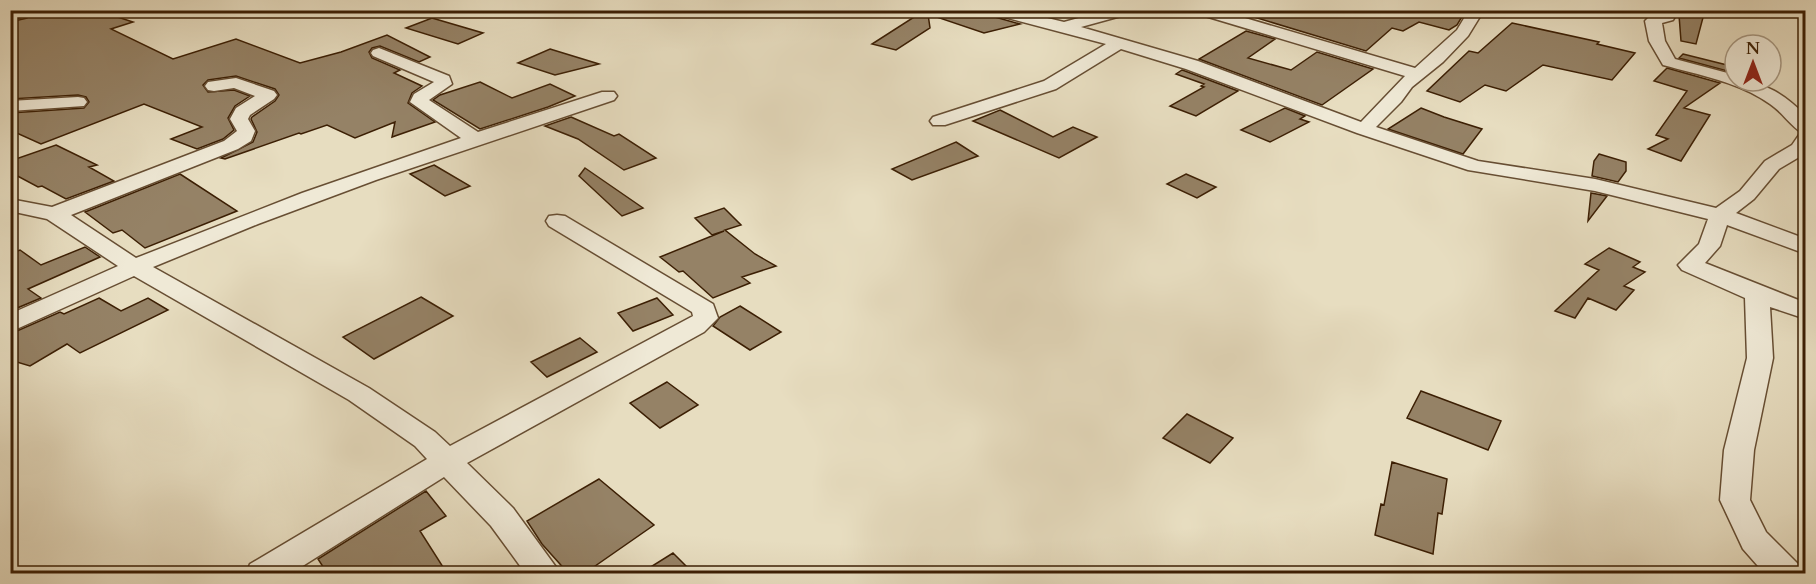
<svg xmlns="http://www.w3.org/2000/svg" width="1816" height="584" font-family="Cardo,serif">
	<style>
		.building { fill: #958266; stroke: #3c1f04; stroke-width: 1.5 }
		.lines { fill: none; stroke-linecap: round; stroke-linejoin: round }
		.minor-casing { stroke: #674e33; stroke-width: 3 }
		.minor { fill: #efe9d6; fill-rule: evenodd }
	</style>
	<rect width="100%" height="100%" fill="#e7ddc0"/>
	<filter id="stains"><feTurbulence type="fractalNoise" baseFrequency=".00333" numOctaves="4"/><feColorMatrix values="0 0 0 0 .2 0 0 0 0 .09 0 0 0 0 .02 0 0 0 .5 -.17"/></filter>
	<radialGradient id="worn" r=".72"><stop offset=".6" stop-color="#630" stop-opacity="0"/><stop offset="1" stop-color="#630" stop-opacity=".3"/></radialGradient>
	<path class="building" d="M36,10H96L133,22L111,29L173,59L236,39L300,63L341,52L387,35L430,57L419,62L380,46L372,48L369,52L372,58L400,70L394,73L422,86L412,93L408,103L435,122L392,137L395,122L355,138L327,125L301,134L299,133L225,159L221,158L253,142L257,132L251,119L252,117L275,101L279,95L275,89L236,76L208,80L203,85L208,92L234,90L250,96L235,106L228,118L234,130L223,139L197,149L171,139L202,127L144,104L41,144L10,130V113L84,108L89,102L86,97L78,95L10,99V22L27,18L30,12Z
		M925,10H985L988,15L1020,24L984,33L928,14L930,28L896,50L872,44Z
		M1231,10H1466L1457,25L1449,30L1419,22L1403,31L1392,28L1366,51Z
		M1681,10H1705L1696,44L1681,41L1679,15Z
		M432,18L483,33L458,44L406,28Z
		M1512,23L1599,42L1597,44L1635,53L1612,80L1543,65L1506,91L1485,85L1460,102L1427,91L1469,51L1478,53Z
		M1246,31L1275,39L1248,58L1291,70L1317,52L1373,69L1322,105L1199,59Z
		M550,49L599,64L555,75L518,63Z
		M1683,54L1735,67L1731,72L1679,58Z
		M1667,68L1720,83L1684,108L1710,115L1681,161L1648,149L1668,139L1656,135L1687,91L1654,81Z
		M1182,70L1185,71L1238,91L1196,116L1170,106L1204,87L1201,86L1204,84L1176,74Z
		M480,82L512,98L550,84L575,96L548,107L480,129L433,100L440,95Z
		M1285,108L1305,116L1300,119L1309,122L1270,142L1241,130Z
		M1421,108L1444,117L1482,129L1463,154L1388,129Z
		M1000,110L1053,137L1073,127L1097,137L1059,158L973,121Z
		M571,117L614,136L619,134L656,158L624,170L578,139L545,126Z
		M956,142L978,156L912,180L892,169Z
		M56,145L97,165L89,167L114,181L66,199L42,186L38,187L10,172V161Z
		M1599,154L1626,162V171L1618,182L1592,176L1594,161Z
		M434,165L470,186L445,196L410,174Z
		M585,168L643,208L622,216L579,176Z
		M180,174L237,211L145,248L122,230L113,233L85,212Z
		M1186,174L1216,187L1197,198L1167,184Z
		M1591,193L1607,196L1588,221Z
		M724,208L741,225L725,230L755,254L776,266L742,277L750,283L713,298L683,271L679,272L660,257L724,231L712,235L695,218Z
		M85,247L100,257L28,289L41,298L10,311V254L20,250L41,265Z
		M1609,248L1640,262L1633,267L1645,272L1624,286L1634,290L1616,310L1588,298L1575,318L1555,311L1599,270L1585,264Z
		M421,297L453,316L374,359L343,337Z
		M99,298L121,311L148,298L168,310L80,353L67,344L30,366L10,360V334L60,312L64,314Z
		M657,298L673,315L633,331L618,313Z
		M740,306L781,332L750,350L713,326L720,317Z
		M580,338L597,352L547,377L531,362Z
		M667,382L698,405L660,428L630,403Z
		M1421,391L1501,421L1488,450L1407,418Z
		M1187,414L1233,438L1210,463L1163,438Z
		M1392,462L1447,479L1442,514L1438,513L1433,554L1375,535L1381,504L1384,505Z
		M599,479L654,525L585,573H568L542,544L527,521Z
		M426,491L446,516L420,531L443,567L432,573H357L353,567L342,573H327L318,559Z
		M673,553L693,573H641Z"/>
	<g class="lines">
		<defs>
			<path id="minor" d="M27,10L28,13L26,16L10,20V11Z
				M987,10H1014L1064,22L1108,10H1134L1132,13L1081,27L1198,61L1361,122L1405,76L1195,13L1193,10H1218L1415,68L1457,30L1469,10H1484L1468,36L1443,62L1412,87L1401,102L1376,127L1478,161L1595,179L1716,208L1740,191L1765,161L1792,145L1801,132C1790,125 1782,112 1770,104C1739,82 1699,75 1663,65L1649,41L1645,21L1648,18L1662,14L1664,10H1679L1673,20L1662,23L1665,41L1675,59L1735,75V81C1765,81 1785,95 1806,116V153L1779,169L1754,199L1736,213L1806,239V254L1727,225L1720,246L1705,263L1806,303V319L1770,307L1773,358L1754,450L1750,500L1766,532L1798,564L1802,574H1765L1743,549L1720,500L1724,450L1747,358L1745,298L1682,270L1678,265L1699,244L1708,219L1595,191L1468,170L1357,133L1186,69L1121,49L1056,89L945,125H933L930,121L933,117L1044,81L1106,44L989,13Z
				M379,48L449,76L452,84L429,100L478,132L602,92H614L617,96L614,100L376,180L258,224L153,267L369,388L435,432L450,446L693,316L692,312L549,226L546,221L549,216L557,215L565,216L713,304L718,318L704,332L467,463L513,508L561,574H526L491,526L444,477L290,574H246L250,564L427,459L415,446L349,400L134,276L10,332V314L118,266L47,219L10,211V199L52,207L224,141L237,131L230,119L236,108L255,96L234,88L214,91L208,90L205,86L208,82L236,78L274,91L277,95L274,99L250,115L248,119L255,131L251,141L238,149L71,215L136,258L302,193L461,138L410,102L414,94L434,82L373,56L371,53L373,50Z
				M78,97L84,98L87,102L84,106L10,111V101Z"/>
		</defs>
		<use href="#minor" class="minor-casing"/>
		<use href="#minor" class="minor"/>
	</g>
	<rect width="1816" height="584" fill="none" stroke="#e7ddc0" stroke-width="36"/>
	<rect x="12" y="12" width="1792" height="560" fill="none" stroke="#3c1f04" stroke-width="3"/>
	<rect x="18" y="18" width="1780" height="548" fill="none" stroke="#3c1f04" stroke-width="1.5"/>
	<g transform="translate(1753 63)"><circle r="28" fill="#efe9d6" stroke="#a79882" stroke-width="1.5"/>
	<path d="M0-4.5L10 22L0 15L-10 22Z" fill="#8f2418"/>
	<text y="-9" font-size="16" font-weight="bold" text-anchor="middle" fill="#3c1f04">N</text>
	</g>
	<rect width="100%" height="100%" filter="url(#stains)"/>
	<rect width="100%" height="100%" fill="url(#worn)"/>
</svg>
